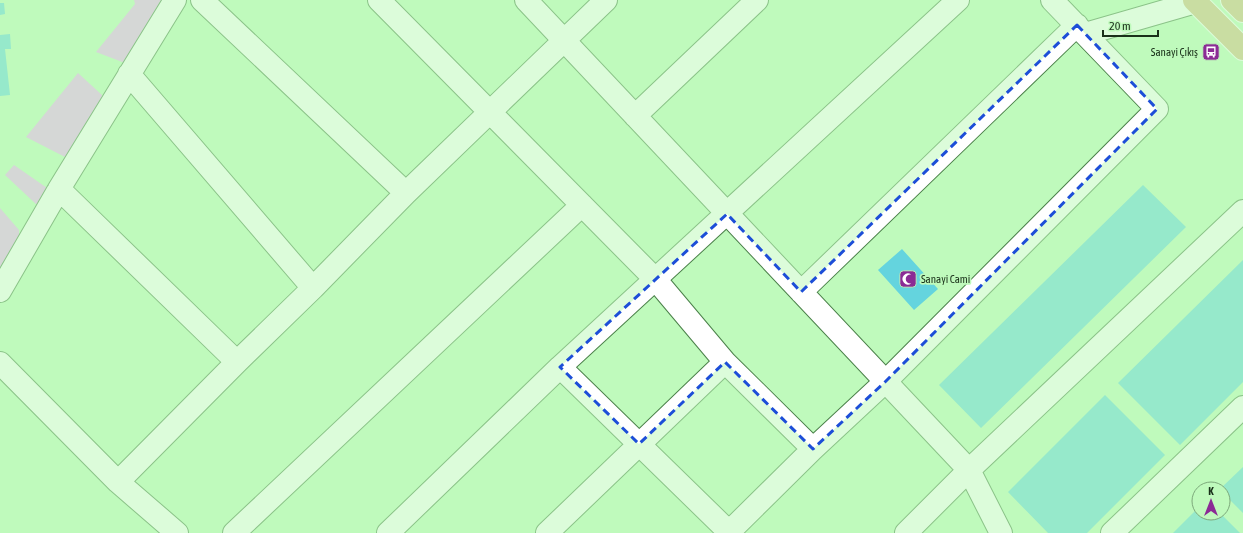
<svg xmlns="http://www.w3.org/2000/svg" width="1243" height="533" font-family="'Asap Condensed',sans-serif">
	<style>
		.green { fill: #f0adf6 }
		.building { fill: #64d4de }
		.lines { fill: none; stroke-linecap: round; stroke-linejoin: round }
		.minor-casing { stroke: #4b814a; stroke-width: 24 }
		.major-casing { stroke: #fff; stroke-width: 24 }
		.minor { stroke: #fff; stroke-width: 22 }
		.major { stroke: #d4bb84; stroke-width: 22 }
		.marked { fill: none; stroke: #1d4ed8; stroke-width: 3; stroke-dasharray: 8 5; stroke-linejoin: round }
		.labels { text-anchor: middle; stroke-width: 3.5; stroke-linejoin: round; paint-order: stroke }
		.poi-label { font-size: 11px; fill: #193019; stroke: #bffabc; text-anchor: end }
	</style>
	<rect width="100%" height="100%" fill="#bffabc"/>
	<path class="green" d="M134,0H161L125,63L96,52L135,4Z
		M78,73L102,95L103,101L70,156L65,157L26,137Z
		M14,165L50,190L38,206L5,175Z
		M0,208L19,230V244L0,275Z"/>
	<path class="building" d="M0,3H4L5,14L0,15Z
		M10,34L11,49H5L10,95L0,96V35Z
		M1143,185L1186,227L981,428L939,385Z
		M902,249L938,289L914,310L878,270Z
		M1243,260V382L1180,445L1118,383Z
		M1105,395L1165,455L1087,533H1048L1008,492Z
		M1243,467V513L1223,493V489H1220Z
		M1199,507V513H1220L1240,533H1173Z"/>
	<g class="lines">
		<defs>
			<path id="minor" d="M202,0L406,193
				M379,0L656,280L725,362L813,449
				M526,0L969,470L1001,533
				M1085,34L1196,2
				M129,74L313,288
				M635,116L757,0
				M59,189L237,362
				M0,291L59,189L175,0
				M801,292L1077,25
				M0,363L118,482L177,533
				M560,367L729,532
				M118,482L237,362L313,288L406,193L606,0
				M234,533L582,205
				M388,533L560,367L958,0
				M547,533L725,362
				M728,533L813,449L886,381L1157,109L1052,0
				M906,533L969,470L1243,211
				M1112,533L1243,407"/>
			<path id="major" d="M1194,0L1243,49
				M1232,0L1243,11"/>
		</defs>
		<use href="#minor" class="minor-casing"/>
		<use href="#major" class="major-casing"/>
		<use href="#minor" class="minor"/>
		<use href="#major" class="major"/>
	</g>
	<path d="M0 0H1243V533H0ZM1077,25L1157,109L886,381L813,449L725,362L639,444L560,367L727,214L801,292Z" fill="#bffabc" fill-opacity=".55" fill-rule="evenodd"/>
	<path class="marked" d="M1077,25L1157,109L886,381L813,449L725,362L639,444L560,367L727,214L801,292Z"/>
	<defs>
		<symbol id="bus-square" viewBox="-11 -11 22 22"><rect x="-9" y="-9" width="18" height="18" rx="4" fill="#8b2b95" stroke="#bffabc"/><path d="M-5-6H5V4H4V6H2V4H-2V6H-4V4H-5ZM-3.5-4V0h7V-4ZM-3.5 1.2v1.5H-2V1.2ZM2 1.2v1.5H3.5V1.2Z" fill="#fff"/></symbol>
		<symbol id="mosque-square" viewBox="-11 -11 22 22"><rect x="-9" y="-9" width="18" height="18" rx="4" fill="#8b2b95" stroke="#bffabc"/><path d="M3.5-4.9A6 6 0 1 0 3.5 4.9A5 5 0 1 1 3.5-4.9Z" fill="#fff"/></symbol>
	</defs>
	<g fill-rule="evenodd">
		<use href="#bus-square" x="1201" y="42" width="20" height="20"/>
		<use href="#mosque-square" x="898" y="269" width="20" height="20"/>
	</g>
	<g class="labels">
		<g class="poi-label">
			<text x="1198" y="56">Sanayi Çıkış</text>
			<text x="921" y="283" text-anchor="start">Sanayi Cami</text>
		</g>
	</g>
	<g transform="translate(1211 501)"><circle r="19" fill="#bffabc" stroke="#7da97b"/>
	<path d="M0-3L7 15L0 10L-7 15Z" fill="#8b2b95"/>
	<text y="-6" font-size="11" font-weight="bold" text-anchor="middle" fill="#193019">K</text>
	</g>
	<path d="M1103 30v6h55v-6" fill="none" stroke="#193019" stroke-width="2"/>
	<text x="1109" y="30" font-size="12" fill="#193019" stroke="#bffabc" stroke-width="3" paint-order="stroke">20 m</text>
</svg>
